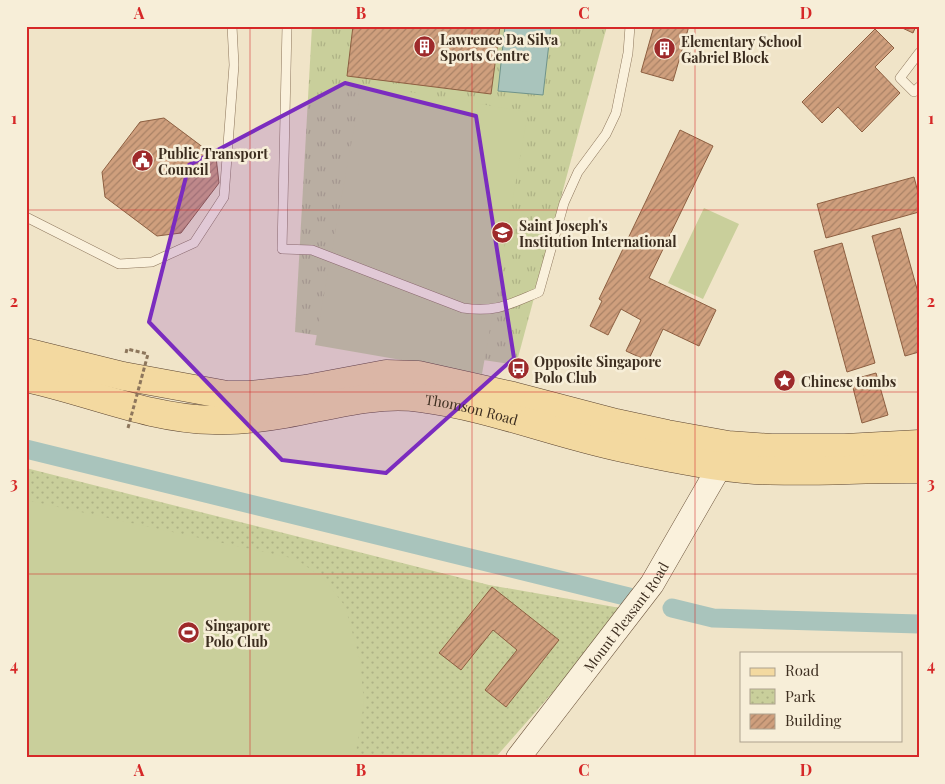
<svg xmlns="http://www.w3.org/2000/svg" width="945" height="784" viewBox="0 0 945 784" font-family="'Playfair Display',serif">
	<defs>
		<pattern id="grass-tufts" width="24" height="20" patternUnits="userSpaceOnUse" patternTransform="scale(1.25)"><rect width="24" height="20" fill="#c9cf9b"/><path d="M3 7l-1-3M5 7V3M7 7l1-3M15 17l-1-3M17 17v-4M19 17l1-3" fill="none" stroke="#aeb285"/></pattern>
		<pattern id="park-dots" width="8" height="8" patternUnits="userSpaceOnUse" patternTransform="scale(1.25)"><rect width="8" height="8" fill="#c9cf9b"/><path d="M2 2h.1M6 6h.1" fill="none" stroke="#aeb285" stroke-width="1.8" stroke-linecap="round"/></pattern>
		<pattern id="building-hatch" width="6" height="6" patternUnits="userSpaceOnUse" patternTransform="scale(1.25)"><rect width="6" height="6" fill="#cf9f7d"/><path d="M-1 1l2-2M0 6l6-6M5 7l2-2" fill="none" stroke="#a98266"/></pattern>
	</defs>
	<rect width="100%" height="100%" fill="#f0e4c8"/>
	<path fill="url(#grass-tufts)" d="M312 26H607L516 365 295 332Z"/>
	<path fill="url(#park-dots)" d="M26 468 489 585 626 609 495 758H26Z"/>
	<path fill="#c9cf9b" d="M362 84 528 112 482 374 315 345Z
		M704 208 739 224 703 299 668 283Z
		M26 500 296 559 324 579 345 606 360 660 364 703 355 758H26Z"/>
	<path fill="#a9c4bc" stroke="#6f938a" d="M505 26H551L543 95 498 91Z"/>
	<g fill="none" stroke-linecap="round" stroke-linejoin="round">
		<path stroke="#a9c4bc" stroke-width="19" d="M26 449 629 597
			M672 608 713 618 919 624"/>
	</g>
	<path fill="url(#building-hatch)" stroke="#8d5f41" d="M353 26H500L491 94 347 76Z
		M654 26H689L673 81 641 72Z
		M898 26H916L913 33Z
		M875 29 894 48 875 67 900 93 862 132 838 107 822 123 802 102Z
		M164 118 216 157 219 183 181 233 157 236 105 197 102 172 140 122Z
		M680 130 713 146 649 278 716 310 699 346 663 329 648 361 626 351 641 320 621 309 608 335 590 326 602 301 599 299Z
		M914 177 919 196V212L826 238 817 204Z
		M900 228 919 296V352L905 356 872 236Z
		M842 243 875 363 847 372 814 251Z
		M876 373 888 415 862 423 851 380Z
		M492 587 559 640 506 707 485 690 517 650 493 630 461 670 439 653Z"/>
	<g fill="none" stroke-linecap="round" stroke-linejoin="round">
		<defs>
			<path id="lane" d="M287 26 282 249 312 250 463 308C496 313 510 304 539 292L564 203 578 172 606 134 616 113 628 53 630 26
				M919 53 900 78 914 92 919 87
				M26 217 119 264 152 262 194 243 224 197 234 65 232 26"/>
			<g id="secondary">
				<path id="s1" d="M518 758 652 584 720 466"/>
			</g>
			<g id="primary">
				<path d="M26 352 123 376 227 395H250L306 389 386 374 418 375 513 396 616 423 667 434 728 445 771 448H845L919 444"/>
				<path id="s2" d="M26 378C88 391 149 419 213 420 237 421 262 418 285 414 330 406 375 392 421 398 493 407 565 438 637 451 676 459 715 467 755 470 809 473 864 468 919 469"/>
			</g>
		</defs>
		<use href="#lane" stroke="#8d765c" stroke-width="10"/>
		<use href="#secondary" stroke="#6f573f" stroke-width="25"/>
		<use href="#primary" stroke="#5b4430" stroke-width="29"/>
		<path stroke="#8d765c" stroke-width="3" stroke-dasharray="4 2.5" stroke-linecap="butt" d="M126 353 127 349 148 354"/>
		<use href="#lane" stroke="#faf1dc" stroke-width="9"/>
		<use href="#secondary" stroke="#faf1dc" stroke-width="24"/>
		<use href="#primary" stroke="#f3d9a0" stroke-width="28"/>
		<path stroke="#8d765c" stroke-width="3" stroke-dasharray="4 2.5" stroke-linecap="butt" d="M128 428 148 354"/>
	</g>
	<path fill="#7b2cbf" fill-opacity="0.2" stroke="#7b2cbf" stroke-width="4" stroke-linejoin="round" d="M345 83 476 116 514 358 386 473 282 460 149 322 189 165Z"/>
	<path fill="none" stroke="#d62828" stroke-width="1" stroke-opacity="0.55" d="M250 26V758M472 26V758M695 26V758M26 210H919M26 392H919M26 574H919"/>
	<defs>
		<symbol id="building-disc" viewBox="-11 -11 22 22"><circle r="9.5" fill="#9e2a2b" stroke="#f7eed8"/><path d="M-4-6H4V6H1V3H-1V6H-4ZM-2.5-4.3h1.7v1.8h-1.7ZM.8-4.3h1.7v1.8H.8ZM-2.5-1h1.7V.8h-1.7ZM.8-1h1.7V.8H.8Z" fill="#fff"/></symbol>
		<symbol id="civic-disc" viewBox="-11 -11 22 22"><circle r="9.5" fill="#9e2a2b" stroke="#f7eed8"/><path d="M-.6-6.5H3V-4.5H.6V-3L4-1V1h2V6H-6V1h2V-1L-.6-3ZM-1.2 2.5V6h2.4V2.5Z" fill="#fff"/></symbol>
		<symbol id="school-disc" viewBox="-11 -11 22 22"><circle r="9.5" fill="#9e2a2b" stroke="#f7eed8"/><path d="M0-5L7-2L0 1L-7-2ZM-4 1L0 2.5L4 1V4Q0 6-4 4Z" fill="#fff"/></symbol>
		<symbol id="bus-disc" viewBox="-11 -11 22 22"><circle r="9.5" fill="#9e2a2b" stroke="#f7eed8"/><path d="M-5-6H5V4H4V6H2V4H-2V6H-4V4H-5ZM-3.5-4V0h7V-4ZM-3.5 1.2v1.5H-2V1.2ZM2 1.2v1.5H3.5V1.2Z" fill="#fff"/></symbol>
		<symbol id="sight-disc" viewBox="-11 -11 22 22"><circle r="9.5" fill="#9e2a2b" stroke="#f7eed8"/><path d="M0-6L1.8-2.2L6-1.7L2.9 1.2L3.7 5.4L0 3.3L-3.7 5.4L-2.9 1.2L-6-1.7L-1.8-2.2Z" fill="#fff"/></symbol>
		<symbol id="stadium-disc" viewBox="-11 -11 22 22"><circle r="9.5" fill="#9e2a2b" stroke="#f7eed8"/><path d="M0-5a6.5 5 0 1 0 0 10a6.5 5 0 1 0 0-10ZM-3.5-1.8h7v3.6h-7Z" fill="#fff"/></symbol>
	</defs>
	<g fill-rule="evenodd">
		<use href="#building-disc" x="412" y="34" width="25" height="25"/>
		<use href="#building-disc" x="652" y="36" width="25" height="25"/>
		<use href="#civic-disc" x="130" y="148" width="25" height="25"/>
		<use href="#school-disc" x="490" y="220" width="25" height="25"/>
		<use href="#bus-disc" x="506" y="356" width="25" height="25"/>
		<use href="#sight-disc" x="772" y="368" width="25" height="25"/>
		<use href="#stadium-disc" x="176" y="620" width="25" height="25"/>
	</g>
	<g text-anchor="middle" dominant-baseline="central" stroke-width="5" stroke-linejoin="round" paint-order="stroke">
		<g font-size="14" font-weight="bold" fill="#3d2e20" stroke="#f7eed8" text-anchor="start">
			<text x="440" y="39">Lawrence Da Silva<tspan x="440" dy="16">Sports Centre</tspan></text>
			<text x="681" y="41">Elementary School<tspan x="681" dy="16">Gabriel Block</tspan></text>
			<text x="158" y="153">Public Transport<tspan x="158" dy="16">Council</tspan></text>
			<text x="519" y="225">Saint Joseph's<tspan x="519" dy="16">Institution International</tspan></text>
			<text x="534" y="361">Opposite Singapore<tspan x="534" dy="16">Polo Club</tspan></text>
			<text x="801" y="381">Chinese tombs</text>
			<text x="205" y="625">Singapore<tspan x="205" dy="16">Polo Club</tspan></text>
		</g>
		<g font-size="14" fill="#3d2e20" stroke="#f7eed8">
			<text stroke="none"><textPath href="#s2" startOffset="454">Thomson Road</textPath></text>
			<text stroke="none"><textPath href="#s1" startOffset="178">Mount Pleasant Road</textPath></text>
		</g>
	</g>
	<rect width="945" height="784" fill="none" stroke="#f7eed8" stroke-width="55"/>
	<rect x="740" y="652" width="162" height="90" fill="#f7eed8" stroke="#ada18e"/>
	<rect x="750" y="668" width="25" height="8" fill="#f3d9a0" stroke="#ada18e"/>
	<text x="785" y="676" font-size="15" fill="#3d2e20">Road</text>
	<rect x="750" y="689" width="25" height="15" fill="url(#park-dots)" stroke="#ada18e"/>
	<text x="785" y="702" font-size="15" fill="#3d2e20">Park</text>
	<rect x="750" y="714" width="25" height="15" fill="url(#building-hatch)" stroke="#ada18e"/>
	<text x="785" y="726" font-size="15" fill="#3d2e20">Building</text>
	<rect x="28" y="28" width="890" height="728" fill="none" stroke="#d62828" stroke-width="2"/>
	<g font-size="16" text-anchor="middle" font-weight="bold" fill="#d62828">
		<text x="139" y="19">A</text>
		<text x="361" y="19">B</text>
		<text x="584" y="19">C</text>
		<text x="806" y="19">D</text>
		<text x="14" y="124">1</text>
		<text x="931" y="124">1</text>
		<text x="14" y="307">2</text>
		<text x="931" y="307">2</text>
		<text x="14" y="489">3</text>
		<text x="931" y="489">3</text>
		<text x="14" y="671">4</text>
		<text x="931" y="671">4</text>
		<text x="139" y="776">A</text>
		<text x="361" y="776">B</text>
		<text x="584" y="776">C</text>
		<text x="806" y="776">D</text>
	</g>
</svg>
